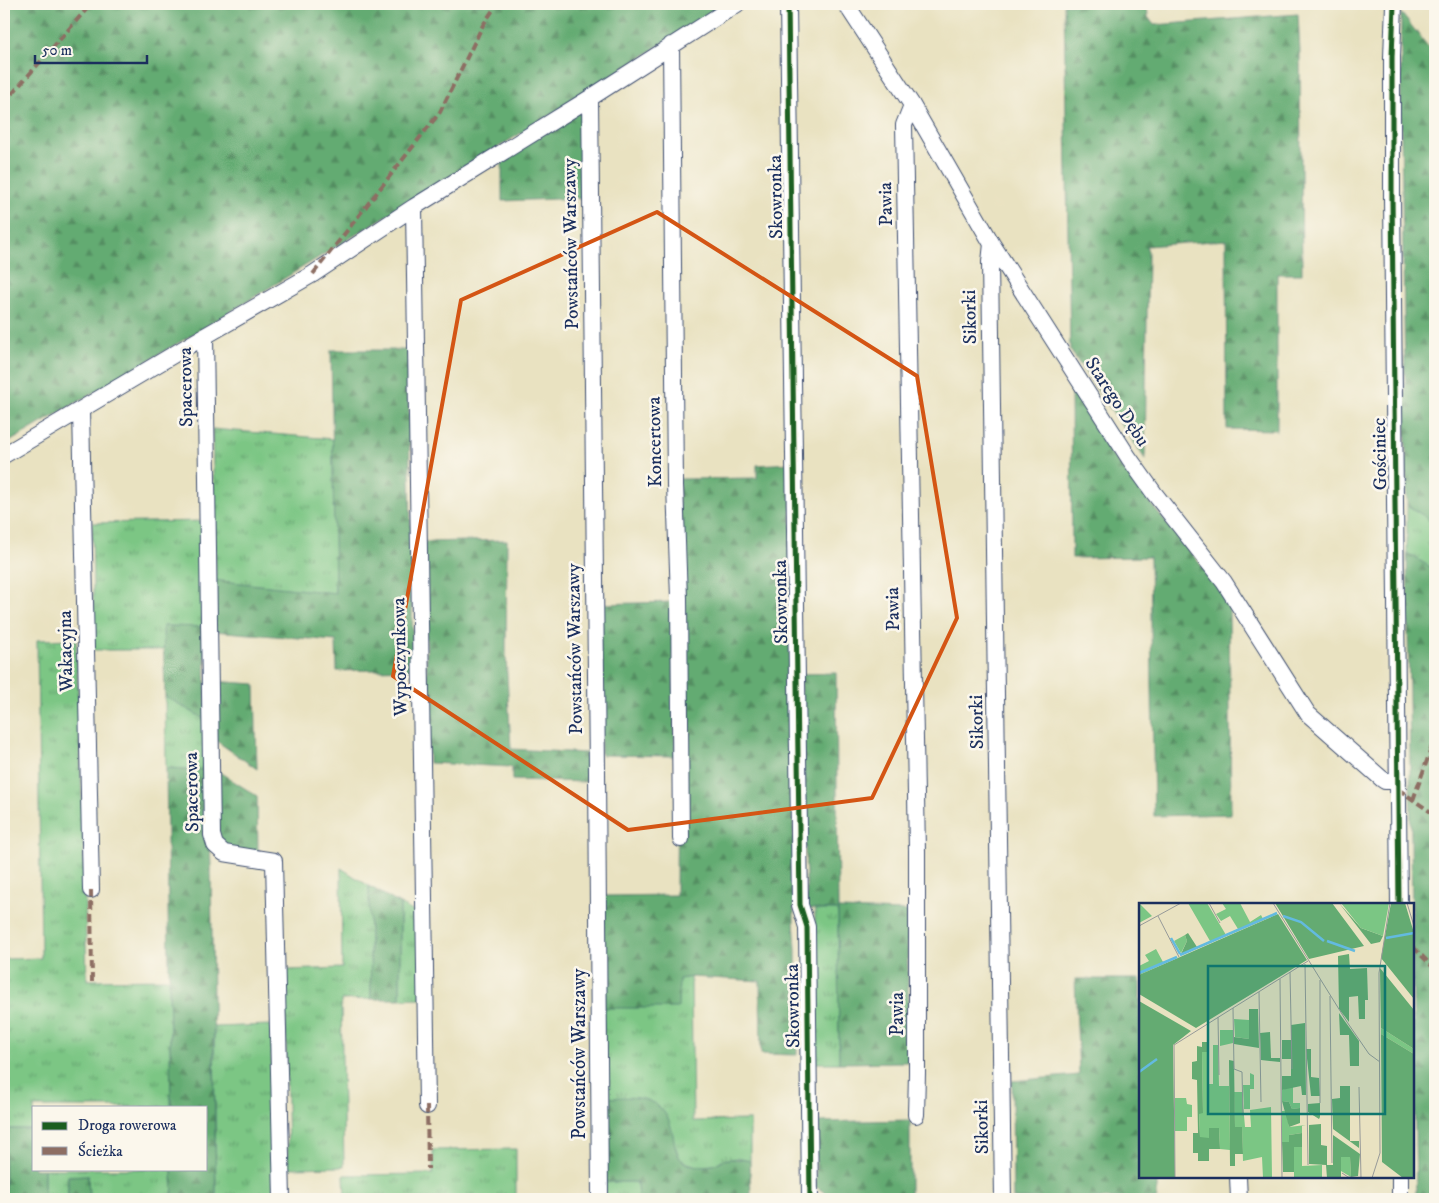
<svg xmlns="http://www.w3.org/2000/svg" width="1439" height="1203" viewBox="0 0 1439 1203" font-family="'IM FELL DW Pica',serif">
	<defs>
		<pattern id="grass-tufts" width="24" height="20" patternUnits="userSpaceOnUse" patternTransform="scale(1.25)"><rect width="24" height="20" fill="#7bc684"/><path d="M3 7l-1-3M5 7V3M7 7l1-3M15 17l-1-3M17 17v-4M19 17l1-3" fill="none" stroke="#64a16f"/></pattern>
		<pattern id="forest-firs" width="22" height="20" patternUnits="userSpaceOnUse" patternTransform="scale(1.25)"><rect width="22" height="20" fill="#64ab72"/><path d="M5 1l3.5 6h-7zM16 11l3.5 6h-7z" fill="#528c61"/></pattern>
	</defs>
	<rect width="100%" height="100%" fill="#fbf7ec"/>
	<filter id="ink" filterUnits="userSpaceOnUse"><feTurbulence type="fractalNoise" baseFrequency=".02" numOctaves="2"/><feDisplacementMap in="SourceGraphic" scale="10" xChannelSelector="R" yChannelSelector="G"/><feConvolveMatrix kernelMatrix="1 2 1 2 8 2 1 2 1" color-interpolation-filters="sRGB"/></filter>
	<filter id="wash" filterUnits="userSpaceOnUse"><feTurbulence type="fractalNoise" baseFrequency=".0096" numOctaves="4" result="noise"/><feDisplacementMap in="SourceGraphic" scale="20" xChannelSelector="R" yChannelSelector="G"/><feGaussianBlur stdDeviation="1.12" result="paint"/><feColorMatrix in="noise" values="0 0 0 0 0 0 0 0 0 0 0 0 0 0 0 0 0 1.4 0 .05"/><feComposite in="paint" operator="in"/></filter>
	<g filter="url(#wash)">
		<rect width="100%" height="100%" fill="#e9e2c1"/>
		<path fill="url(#grass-tufts)" stroke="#4b7a71" d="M212 429 333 439 335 593 216 581Z
			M1407 505 1435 523V570L1407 553Z
			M203 521 205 627 163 626 164 650H94L92 523Z
			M76 639 83 829 87 980 169 979 171 1107H34V1129H4L5 1199H4V959L41 958 37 640Z
			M165 696 206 720 207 770 166 768Z
			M341 868 369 886 371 999 341 1000 344 1167 288 1168 285 970 342 968Z
			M400 904 420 915 421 998 400 999Z
			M815 910H838L839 1063H815Z
			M691 977 693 1121 750 1120V1161L737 1158 722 1160 714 1165 698 1166 687 1163 680 1159 675 1146 648 1100 636 1098H603V1008L679 979Z
			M271 1025 274 1199H216L214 1027Z
			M516 1149V1199H345L344 1175 433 1174V1150Z
			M44 1169H172L173 1199H89L88 1175 68 1176V1199H44Z
			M605 1182H637L638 1199H605Z"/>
		<path fill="url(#forest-firs)" stroke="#406d68" d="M4 4H723L580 97 202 329 4 445Z
			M1064 4H1147L1148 17 1154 25 1298 14 1300 53 1302 274H1277V430L1227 429 1226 240 1146 246 1148 251 1145 459 1070 350Z
			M1401 13 1435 55V523L1407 505 1401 128Z
			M586 105 585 198 502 201V156Z
			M331 350H408L413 669 337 671 336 641 213 631 212 580 335 593Z
			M1071 384 1107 448 1149 502 1220 588 1229 607 1231 814 1154 816 1150 557 1072 558Z
			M791 463 794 921 796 948 797 1055 761 1054 760 981 692 977 679 979 678 1008H603V896L676 895 679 479 757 478V465Z
			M507 540 506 656 511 749 587 753V782L512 780V767L429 763 424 542Z
			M1407 553 1435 570V1199H1416Z
			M673 602 675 756 601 755 598 604Z
			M163 626 205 627 206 720 165 696Z
			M836 673 838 909 907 911 909 1062 839 1063 838 910 807 909 800 674Z
			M214 681 255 684 257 769 215 740Z
			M166 768 207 770 211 867 216 1199H173L172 1169H206V1107H171Z
			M216 770 257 796 258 852 227 850 217 838Z
			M369 886 400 904V999H371Z
			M1075 979H1140V1177H1157V1199H1013L1012 1081 1079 1075Z
			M603 1098C618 1098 635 1095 649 1101 682 1114 667 1155 686 1163 694 1166 705 1167 713 1165 717 1164 720 1161 723 1160 732 1158 741 1159 750 1161L751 1199H638L637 1182H605Z
			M910 1120V1199H836L816 1187V1122Z
			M4 1129H34V1169H44V1199H5Z
			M88 1175 89 1199H68V1176Z"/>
	</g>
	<g filter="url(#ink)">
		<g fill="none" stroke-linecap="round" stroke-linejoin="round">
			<defs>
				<path id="street" d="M788 4 800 905 807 927 810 1199
					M846 4 912 105 992 244 1129 458 1154 493 1224 582 1308 714 1382 779 1385 781H1398
					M1394 4 1392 57V197L1399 904
					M671 45 675 485 679 598 681 839
					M590 98 597 772 600 1199
					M912 105 904 125 917 851V1073L916 1115
					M414 207 427 1106
					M992 244 990 262 1003 1199
					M205 336 212 835 215 845 224 853 274 861 282 1199
					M81 410 91 890
					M4 455 205 336 313 274 414 207 590 98 737 4
					M1238 1177 1239 1199
					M1400 1177V1199"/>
			</defs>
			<use href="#street" stroke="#3a4a6d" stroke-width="18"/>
			<use href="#street" stroke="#fff" stroke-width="16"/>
			<path stroke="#8d6e63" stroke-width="4" stroke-dasharray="8 4" stroke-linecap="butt" d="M4 103 91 4
				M313 274 440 112 483 25 497 4
				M1398 789 1435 815
				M1413 800 1435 738
				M91 890 92 982
				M1413 947 1435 969
				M427 1106 428 1169"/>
			<defs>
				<path id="cycleway" d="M788 4 800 905 807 927 810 1199
					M1394 4 1392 57V197L1399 904"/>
			</defs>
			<use href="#cycleway" stroke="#fbf7ec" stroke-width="8"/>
			<use href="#cycleway" stroke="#1b5e20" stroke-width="5"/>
		</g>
	</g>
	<path fill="none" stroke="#d45514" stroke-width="4" stroke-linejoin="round" d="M657 212 917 376 957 618 872 798 628 830 393 676 461 300Z"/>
	<g text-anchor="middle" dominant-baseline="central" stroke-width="5" stroke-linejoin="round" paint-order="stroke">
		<g font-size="19" fill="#1b2f5e" stroke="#fbf7ec">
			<text transform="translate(776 197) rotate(-91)">Skowronka</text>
			<text transform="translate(886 204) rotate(-91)">Pawia</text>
			<text transform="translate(571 244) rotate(-91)">Powstańców Warszawy</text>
			<text transform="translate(970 317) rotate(-91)">Sikorki</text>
			<text transform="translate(186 387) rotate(-91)">Spacerowa</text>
			<text transform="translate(1117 402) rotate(57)">Starego Dębu</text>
			<text transform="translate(655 442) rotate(-91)">Koncertowa</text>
			<text transform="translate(1380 454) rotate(-91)">Gościniec</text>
			<text transform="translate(781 602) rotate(-91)">Skowronka</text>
			<text transform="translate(893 609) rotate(-91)">Pawia</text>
			<text transform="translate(575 649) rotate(-91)">Powstańców Warszawy</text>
			<text transform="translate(66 651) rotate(-91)">Wakacyjna</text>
			<text transform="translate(400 657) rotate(-91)">Wypoczynkowa</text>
			<text transform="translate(977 722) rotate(-91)">Sikorki</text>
			<text transform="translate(192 792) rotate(-91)">Spacerowa</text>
			<text transform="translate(793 1006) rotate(-91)">Skowronka</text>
			<text transform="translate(897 1014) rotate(-90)">Pawia</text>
			<text transform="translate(579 1054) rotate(-90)">Powstańców Warszawy</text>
			<text transform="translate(982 1127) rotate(-91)">Sikorki</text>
		</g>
	</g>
	<g transform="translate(1139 903)">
		<rect width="275" height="275" fill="#e9e2c1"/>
		<path d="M0 0 13 13 0 20ZM49 0H68L87 32 99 26 91 13 82 18 77 11 87 6 83 0H101L111 19 122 12 124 16 139 11 43 52 71 38ZM46 32 48 38 42 50 35 38ZM17 46 24 59 40 54 0 72V63L10 58 6 52ZM95 116 110 117V136L96 134ZM242 125 275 146V151L242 131ZM81 127H94V140L81 143ZM74 142H79L80 183H90L91 247 81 246 80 225 70 235H61L60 210H64L63 149H68L69 181H74ZM111 170 115 172V186H111V206H105L104 182H111ZM154 183V200H161V205L153 206 150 199 143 198V187ZM95 189H103L106 224H112L111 207 132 204 133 275H124L123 254 104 258 103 224H96ZM36 195H47L48 201 53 202V214H48V228H36ZM143 208H147L150 224 167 222H163V230L150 232V239H143ZM155 244H163V263L183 262V275H155ZM202 253 211 254 212 274 202 268Z" fill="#7bc684"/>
		<path d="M136 0H193L225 43 170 56ZM200 0 222 25 244 33 241 39 232 41ZM252 0H266L275 30V96L242 55ZM139 11 168 57 57 125 0 91V72ZM49 30 58 44 42 51 48 38 46 32ZM210 51 211 66 228 65 229 97H226V116H220L219 93 210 94V119L200 106 199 53ZM241 65 275 107V146L242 125ZM0 98 52 128 34 142 36 275H0ZM110 106H119L120 145 95 141V134L110 136ZM200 110 220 138V163H211L210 132H201ZM166 120 167 192H163L162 183 143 187V173H152V122ZM131 129 132 155H141V159L122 157 121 130ZM242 131 275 151V275H264L243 259ZM143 137H152V156H143ZM63 139H68V149H63L64 210 60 211 61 234 70 235V225H80L81 246H70V258H59V250H54V230H59L58 177 53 176V159L58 158V143L63 144ZM167 146H172V174L180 175 181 193H172ZM90 157 95 158 96 224H103L104 251H96V263H91ZM201 183H211V238H220V245L194 226 193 196 201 195ZM143 198 150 199 153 206 161 205V220L150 224ZM181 200V214L180 216 169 209V201ZM182 221V242L188 243V262H194V232L221 251 219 273 212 274 211 254H202V275H188L187 262 170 261V222ZM163 230V244H155V269H144L143 239H150V232Z" fill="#64ab72"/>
		<path d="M202 0H250L244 33 222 25Z" fill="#7bc684"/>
		<path fill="none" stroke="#63bae0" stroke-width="2.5" d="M144 13 162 19 185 38M32 35 41 51M247 35 275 30M188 38 216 48M41 52 138 10M0 70 38 54M0 169 18 156"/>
		<path fill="none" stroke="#979a99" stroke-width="1" d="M70 0 81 20M134 0 208 119 230 151 241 159M268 0 275 23M19 13 40 54M0 23 42 0M166 61 169 262M151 69 153 166M141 76 143 275M181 77V200M120 89 122 199M191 93 193 260M94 105 95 166 103 169 104 213M79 114 80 172M220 184 222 275M203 270 209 274 225 275M36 275 35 142 169 58M233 275 241 250 240 70 251 0"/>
		<path fill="#0f766e" fill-opacity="0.15" stroke="#0f766e" stroke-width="2.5" d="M69 63H246V211H69Z"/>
		<rect width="275" height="275" fill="none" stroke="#1b2f5e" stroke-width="2.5"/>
	</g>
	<rect width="1439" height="1203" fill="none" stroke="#fbf7ec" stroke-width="20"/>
	<rect x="32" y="1106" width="175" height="65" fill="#fbf7ec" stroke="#a1a7b3"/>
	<rect x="42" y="1122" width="25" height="8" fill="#1b5e20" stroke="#a1a7b3"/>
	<text x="78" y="1130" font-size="15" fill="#1b2f5e">Droga rowerowa</text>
	<rect x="42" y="1147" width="25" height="8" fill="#8d6e63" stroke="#a1a7b3"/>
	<text x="78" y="1156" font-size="15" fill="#1b2f5e">Ścieżka</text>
	<path d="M35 55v8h112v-8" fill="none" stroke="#1b2f5e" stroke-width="2.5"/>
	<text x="42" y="55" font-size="15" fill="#1b2f5e" stroke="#fbf7ec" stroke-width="4" paint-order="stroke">50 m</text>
</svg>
